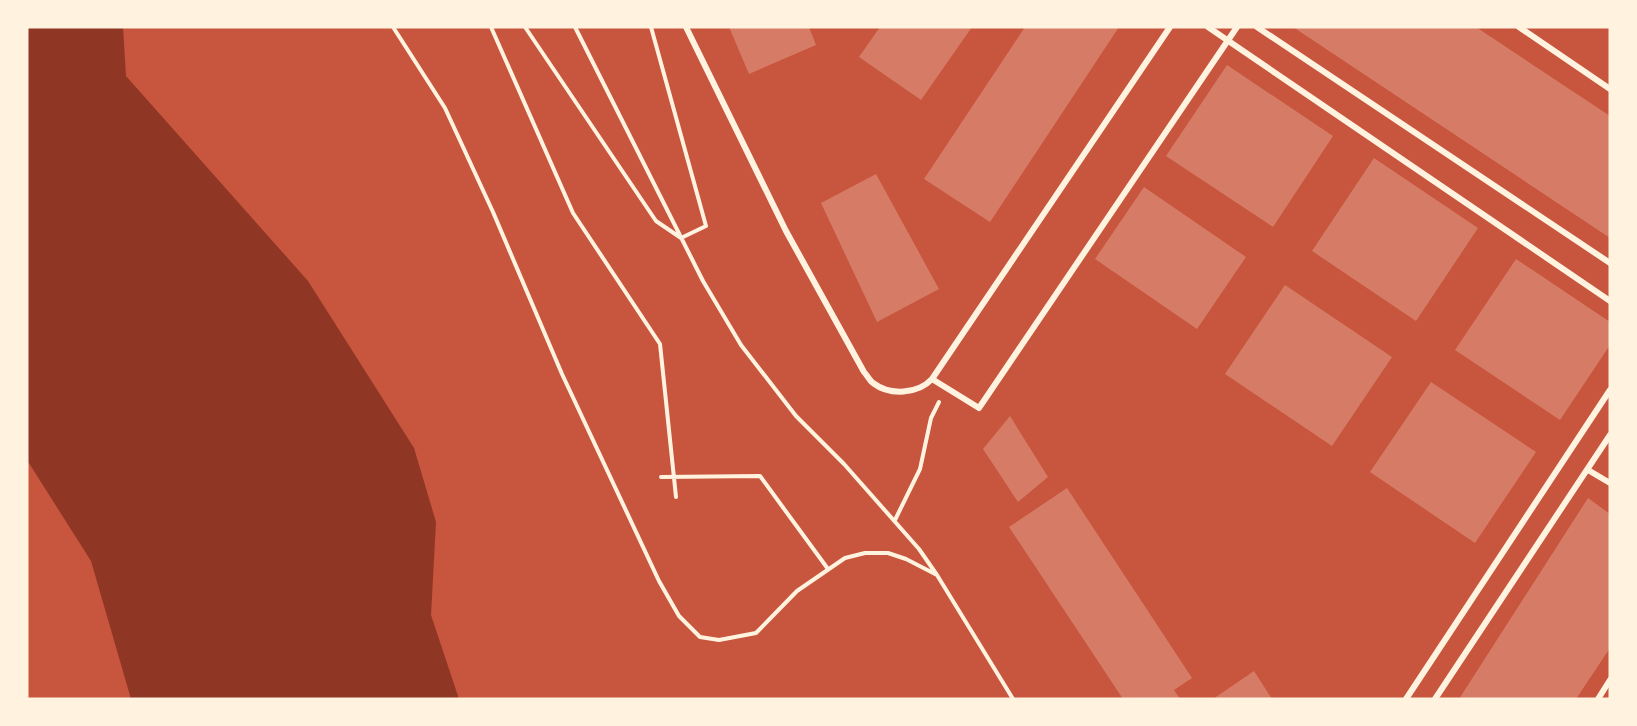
<svg xmlns="http://www.w3.org/2000/svg" width="1637" height="726" viewBox="0 0 1637 726" font-family="'IBM Plex Sans',sans-serif">
	<rect width="100%" height="100%" fill="#c8553d"/>
	<path fill="#8f3625" d="M27 27H123L126 76 308 281 414 448 436 522 431 615 459 699H131L91 561 27 460Z"/>
	<path fill="#d67c66" d="M729 27H809L816 45 749 74Z
		M880 27H972L921 100 859 57Z
		M1025 27H1119L990 222 924 179Z
		M1293 27H1476L1610 116V238Z
		M1227 65 1333 136 1273 227 1166 156Z
		M1374 158 1478 228 1416 321 1312 251Z
		M876 174 939 289 877 322 821 203Z
		M1144 187 1246 257 1197 329 1095 259Z
		M1516 259 1610 322V345L1560 420 1455 350Z
		M1285 285 1392 357 1332 446 1225 374Z
		M1431 382 1536 452 1475 543 1370 472Z
		M1010 416 1048 477 1018 502 983 449Z
		M1067 488 1192 678 1174 690 1180 699H1123L1009 527Z
		M1588 498 1610 514V648L1576 699H1459Z
		M1254 671 1272 699H1213Z"/>
	<g fill="none" stroke-linecap="round" stroke-linejoin="round">
		<path stroke="#fff3e0" stroke-width="4" d="M393 27 445 108 493 212 562 374 659 581 679 616 700 637 719 640 756 633 797 591 845 558 865 553H888L906 559 937 575
			M491 27 573 213 660 344 676 497
			M525 27 656 221 681 238 706 226 651 27
			M575 27 703 281 741 345 796 416 844 464 919 549 937 575 1013 699
			M661 477 760 476 828 569
			M895 520 920 469 931 418 939 402"/>
		<path stroke="#fff3e0" stroke-width="6" d="M686 27 786 231 864 372C867 375 870 381 873 383 890 396 918 394 932 379
			M1170 27 932 379 979 408 1237 27
			M1208 27 1610 301
			M1257 27 1610 263
			M1519 27 1610 89
			M1588 470 1610 483
			M1406 699 1610 390
			M1435 699 1610 435
			M1598 699 1610 680"/>
	</g>
	<rect width="1637" height="726" fill="none" stroke="#fff3e0" stroke-width="57"/>
</svg>
